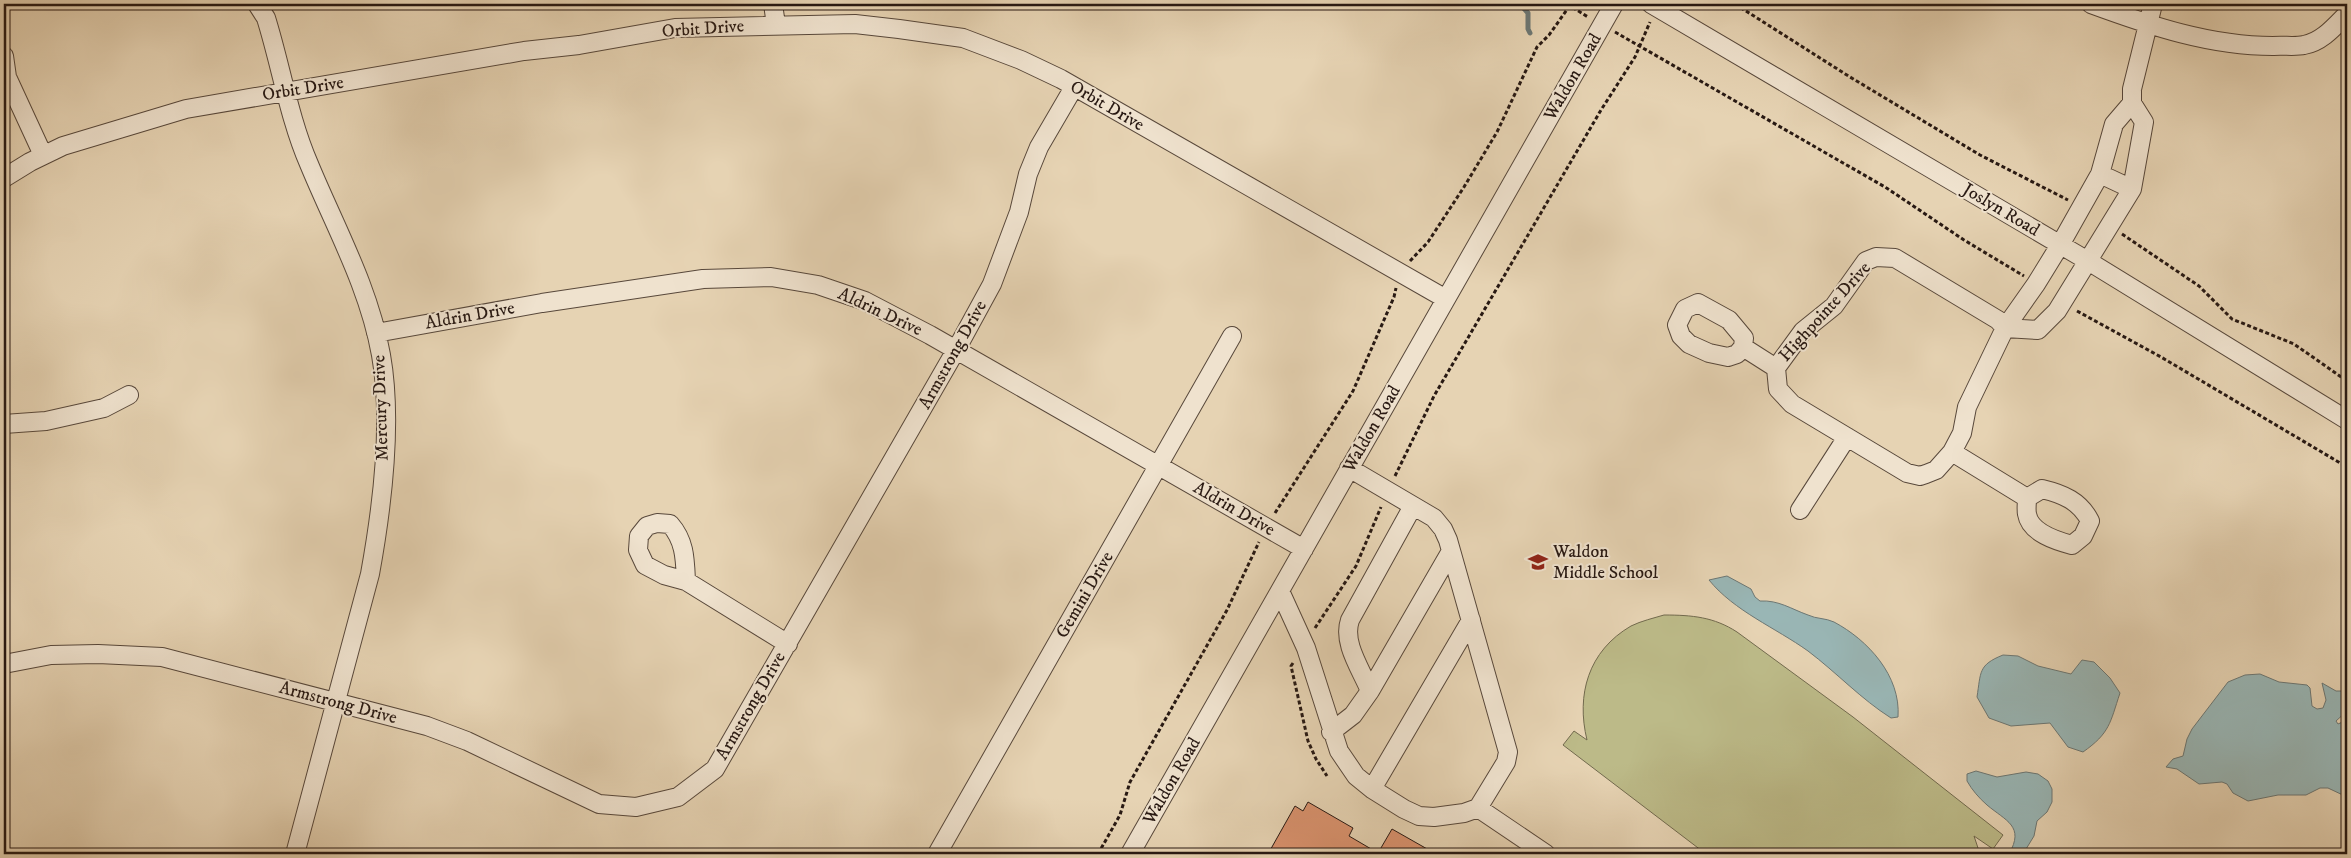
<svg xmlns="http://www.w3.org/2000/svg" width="2351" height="858" viewBox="0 0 2351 858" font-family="'IM FELL DW Pica',serif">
	<rect width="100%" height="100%" fill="#e6d3b3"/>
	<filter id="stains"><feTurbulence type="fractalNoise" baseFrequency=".004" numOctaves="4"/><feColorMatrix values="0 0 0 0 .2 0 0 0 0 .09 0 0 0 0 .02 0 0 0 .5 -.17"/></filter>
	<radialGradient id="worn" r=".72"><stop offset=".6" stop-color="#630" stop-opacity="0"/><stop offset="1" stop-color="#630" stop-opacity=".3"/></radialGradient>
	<path fill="#bcba88" stroke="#726a4e" d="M1664 615C1692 615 1714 617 1737 632L1853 717 2003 835 1993 849 1974 836 1980 854H1706L1563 745 1574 731 1587 740C1576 695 1588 651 1631 626 1641 621 1654 618 1664 615Z"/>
	<path fill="#99b6b5" stroke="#6c7774" d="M1727 576 1751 589 1755 597 1760 601C1779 600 1791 609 1808 615 1816 619 1826 618 1834 622 1868 640 1901 676 1898 717L1891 718C1861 699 1837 673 1808 651 1776 628 1734 611 1709 580Z
		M2003 655 2018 656 2038 666 2071 674 2082 660 2094 662 2110 678 2120 693C2110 723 2110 733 2083 752L2068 747 2050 723 2011 726 1989 718 1977 697C1981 672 1978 665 2003 655Z
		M2260 674 2279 682 2307 685 2310 688 2312 706 2317 709 2323 708 2326 700 2322 683 2336 691H2347V711L2336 721 2338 724 2347 720V797L2328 788H2320L2306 795H2278L2248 801 2233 793 2227 784 2222 782 2199 784 2177 769 2166 767 2173 759 2183 756 2187 739 2192 729 2228 682 2245 675Z
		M1976 771 1997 777 2026 772 2038 774 2048 781 2052 789V802L2047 812 2037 821 2034 836 2023 854H2009C2025 826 2006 821 1987 805 1979 798 1972 790 1967 781V774Z"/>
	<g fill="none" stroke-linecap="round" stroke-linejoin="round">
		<path stroke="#6c7774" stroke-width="5" d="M1520 4 1528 13V29L1530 33"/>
	</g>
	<path fill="#d9926e" stroke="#281913" d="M1308 802 1353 828 1349 836 1378 853 1392 829 1436 854H1268L1295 806 1303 811Z"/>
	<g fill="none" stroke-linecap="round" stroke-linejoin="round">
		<defs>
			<path id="minor" d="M257 4 266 18C281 66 289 118 309 164 335 227 369 287 381 355 393 422 382 508 370 574L295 854
				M773 4 776 25
				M1651 4 2088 261 2347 420
				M2091 4C2151 26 2210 46 2273 46 2283 45 2295 47 2304 45 2322 42 2335 26 2347 14
				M4 56 7 77 43 155
				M2100 174 2132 189
				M4 178 30 162 63 146 186 109 524 51 579 45 675 28 855 24 899 29 963 38 1021 60 1061 79 1446 299
				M2005 328 2038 330 2057 311 2132 189 2144 122 2132 103V89L2153 4
				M376 333 542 303 703 279 771 277 818 285 865 301 930 335 1304 549
				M1743 347 1737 354 1728 357 1709 353 1689 344 1681 336 1677 325 1685 309 1698 303 1729 320 1744 338 1743 347 1776 368 1778 389 1792 404 1907 473 1920 476 1926 474 1936 470 1952 452 1962 433 1967 407 2005 328 2036 284 2060 245 2100 174 2114 124 2132 103
				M1776 368 1803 331 1834 306 1866 261 1876 257 1895 258 1998 320 2005 328
				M4 424 46 421 104 408 129 395
				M1952 452 2027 498C2027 503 2026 509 2027 514 2030 533 2057 541 2072 545L2083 536 2090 521C2080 501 2063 494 2042 489L2027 498
				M1800 510 1847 437
				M686 581C685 559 685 541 670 524L657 523 647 526 639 536 638 550 645 565 664 575 686 581 788 644
				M1280 591 1306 648 1339 751 1356 776 1372 789 1404 809 1419 816 1434 817 1464 813 1478 808 1506 762 1508 752 1448 540 1443 529 1434 518 1349 468
				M4 664 51 655 98 654 162 657 427 726 467 741 599 804 636 807 678 797 715 769 956 350 992 284 1019 212 1028 174 1039 147 1074 87
				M1370 691 1451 551
				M1331 732 1353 715 1370 691C1361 669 1342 643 1350 620L1413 506
				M1372 789 1471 620
				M1478 808 1546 854
				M937 854 1232 336
				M1130 854 1614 4"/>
		</defs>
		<use href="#minor" stroke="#58483b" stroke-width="20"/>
		<path stroke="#281913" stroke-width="3" stroke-dasharray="4 2.5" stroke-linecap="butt" d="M1567 4 1588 17
			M1735 4 1850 77 1980 155 2068 200
			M1615 32 1885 187 1964 240 2024 276
			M2122 234 2199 286 2232 319 2294 344 2347 381
			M1410 261 1428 242 1464 187 1497 132 1537 47 1549 35 1571 4
			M2077 311 2161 357 2347 467
			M1395 476 1434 396 1601 110 1635 57 1650 22
			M1275 513 1353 391 1394 297 1396 288
			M1315 628 1356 566 1381 507
			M1293 663 1291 666 1308 741 1316 759 1327 776
			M1098 854 1120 815 1130 782 1227 610 1259 542"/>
		<use href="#minor" stroke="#efe2ce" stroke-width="18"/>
	</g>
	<defs>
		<symbol id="school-bare" viewBox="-9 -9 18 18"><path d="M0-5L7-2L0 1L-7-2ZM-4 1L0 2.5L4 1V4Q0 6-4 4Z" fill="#8f2418" stroke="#efe2ce" stroke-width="2.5" paint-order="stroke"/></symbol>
	</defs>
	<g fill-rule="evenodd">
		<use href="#school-bare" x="1524" y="548" width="28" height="28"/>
	</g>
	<g text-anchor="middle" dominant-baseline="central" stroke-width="4" stroke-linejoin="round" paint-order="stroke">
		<g font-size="18" fill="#281913" stroke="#efe2ce">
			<text transform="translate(703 29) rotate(-4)">Orbit Drive</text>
			<text transform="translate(1573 77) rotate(-60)">Waldon Road</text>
			<text transform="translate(303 89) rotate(-9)">Orbit Drive</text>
			<text transform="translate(1107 106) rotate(30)">Orbit Drive</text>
			<text transform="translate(2001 210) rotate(31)">Joslyn Road</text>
			<text transform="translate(880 312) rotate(25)">Aldrin Drive</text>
			<text transform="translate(1825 312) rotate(-48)">Highpointe Drive</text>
			<text transform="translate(470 316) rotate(-10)">Aldrin Drive</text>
			<text transform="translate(953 355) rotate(-61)">Armstrong Drive</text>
			<text transform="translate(381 408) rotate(-92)">Mercury Drive</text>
			<text transform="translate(1372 429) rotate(-60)">Waldon Road</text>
			<text transform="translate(1234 509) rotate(30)">Aldrin Drive</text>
			<text transform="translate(1085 595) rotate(-60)">Gemini Drive</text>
			<text transform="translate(338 703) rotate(15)">Armstrong Drive</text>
			<text transform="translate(751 706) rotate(-60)">Armstrong Drive</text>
			<text transform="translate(1172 781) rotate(-60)">Waldon Road</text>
		</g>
		<g font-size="18" fill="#281913" stroke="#efe2ce" text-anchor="start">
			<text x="1553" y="552">Waldon<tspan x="1553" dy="21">Middle School</tspan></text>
		</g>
	</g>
	<rect width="2351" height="858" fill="none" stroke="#e6d3b3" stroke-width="20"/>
	<rect x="5" y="5" width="2341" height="848" fill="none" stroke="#281913" stroke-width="2.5"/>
	<rect x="10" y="10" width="2331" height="838" fill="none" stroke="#281913"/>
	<rect width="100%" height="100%" filter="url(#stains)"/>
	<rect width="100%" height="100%" fill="url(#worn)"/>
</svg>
